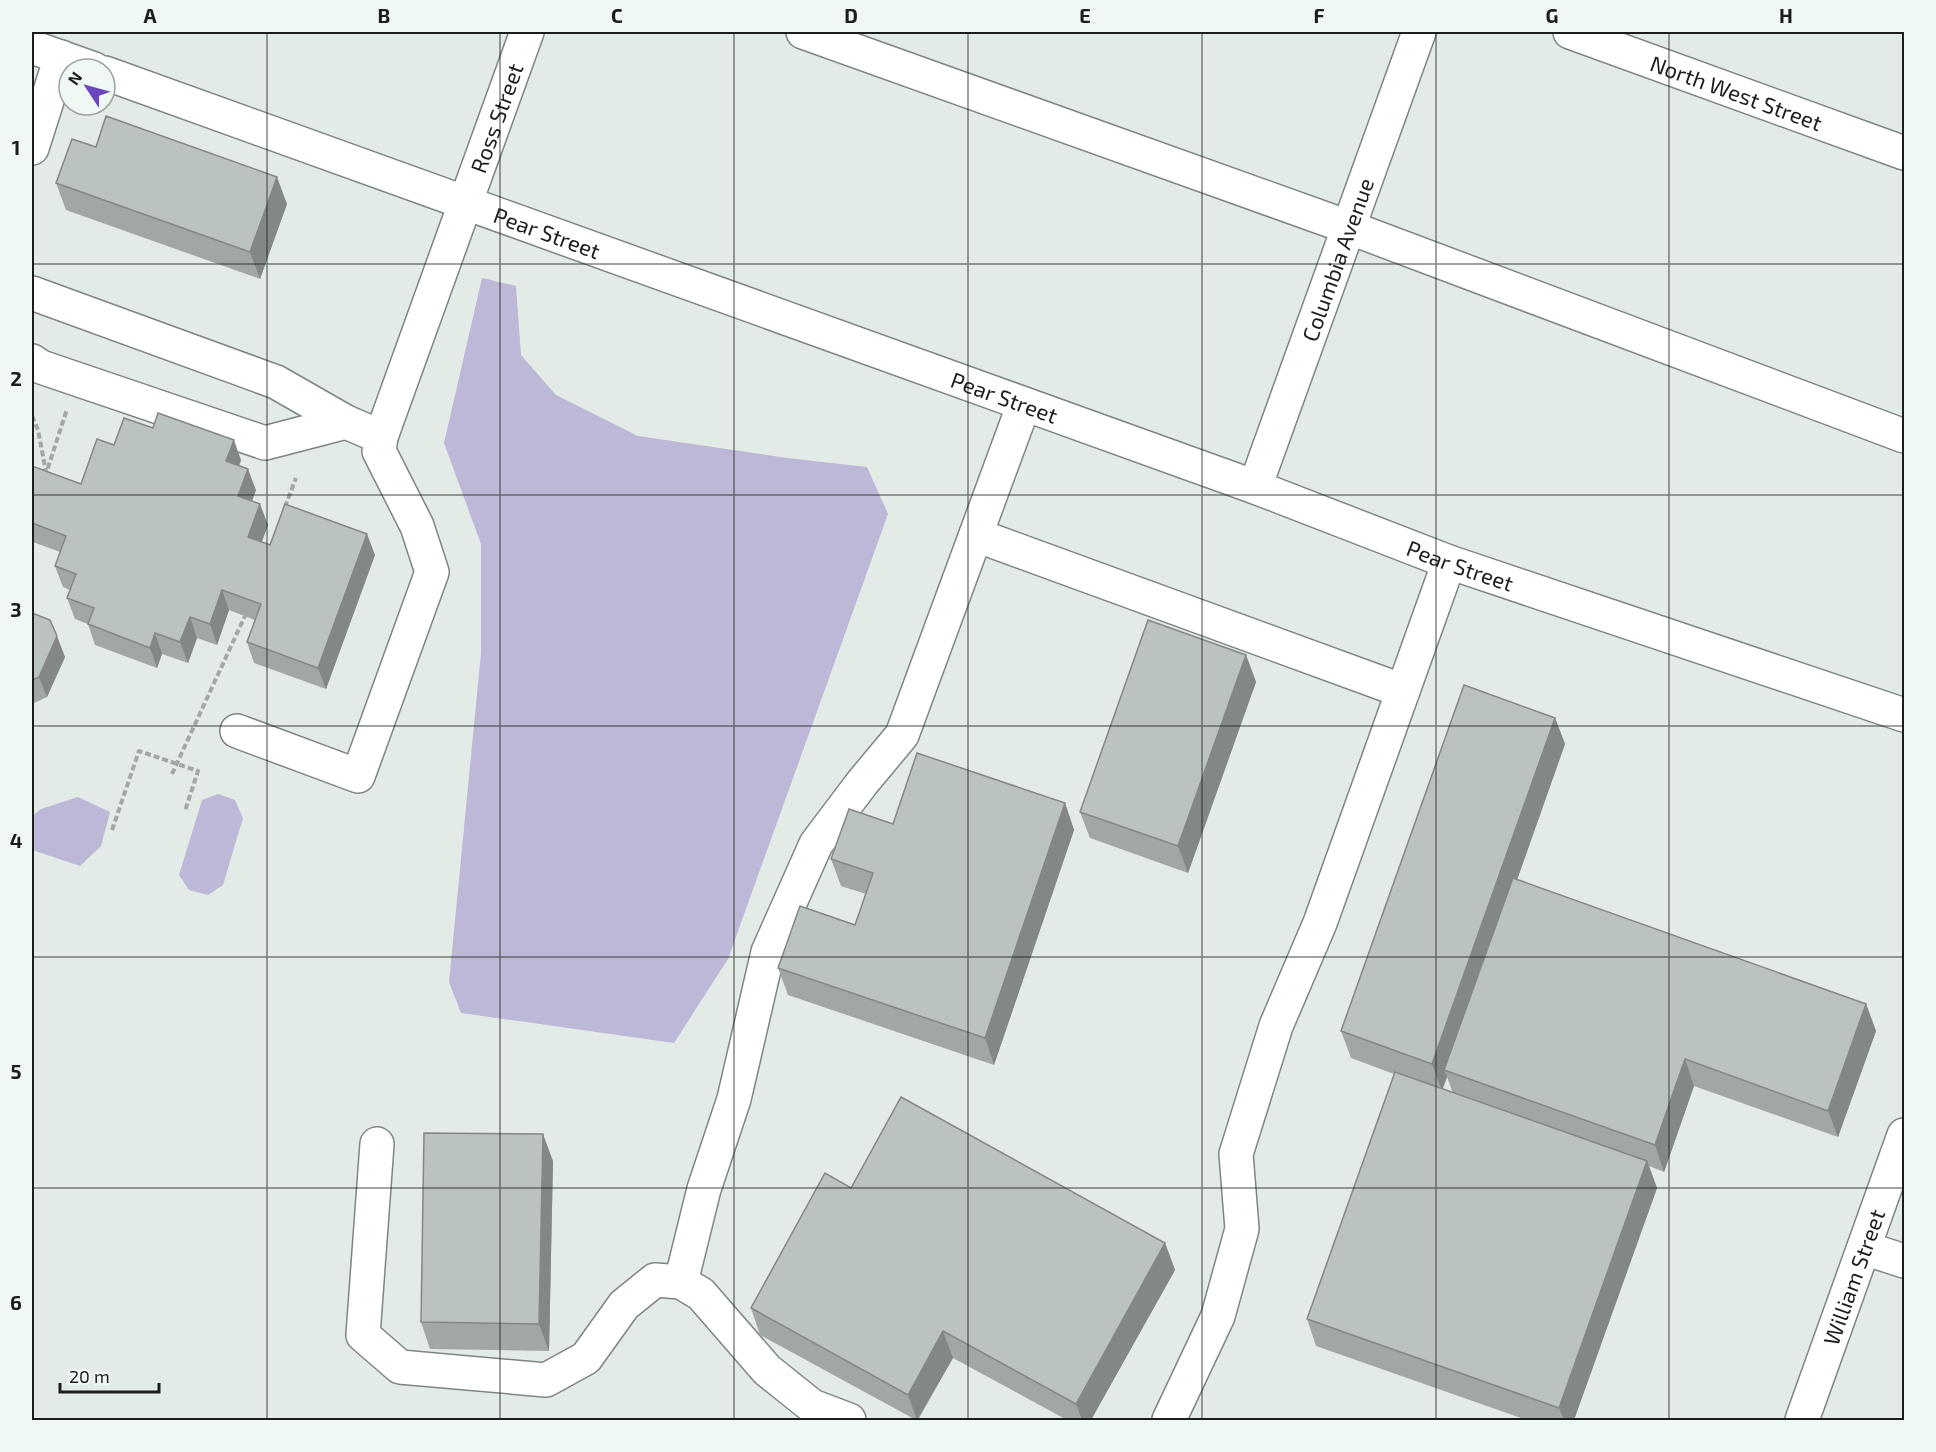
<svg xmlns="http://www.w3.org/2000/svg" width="1936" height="1452" viewBox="0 0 1936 1452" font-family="'Exo 2',sans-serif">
	<rect width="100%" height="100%" fill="#e3ebe6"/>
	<path fill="#bdb8d7" d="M482 278 516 286 521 355 556 395 638 436 787 458 867 467 888 514 728 959 674 1043 461 1013 449 982 481 653V544L444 443Z
		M218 794 235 800 243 818 223 885 208 895 189 890 179 875 202 800Z
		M78 797 110 812 101 846 80 866 32 850V816L41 809Z"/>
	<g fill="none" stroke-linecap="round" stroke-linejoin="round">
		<defs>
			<g id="minor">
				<path d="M803 32 1348 227 1904 436"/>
				<path id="s1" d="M1570 32 1904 153"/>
				<path d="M32 47 94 69"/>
				<path id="s2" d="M105 73 1255 487 1449 562 1904 715"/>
				<path d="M32 148 61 57"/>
				<path d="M32 293 276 382 346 422 381 437"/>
				<path d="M32 361 41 367 265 443 346 422"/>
				<path id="s3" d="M1255 487 1419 32"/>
				<path d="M976 535 1403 691"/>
				<path id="s4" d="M237 731 358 776 432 572 417 526 379 451 381 437 527 32"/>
				<path d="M377 1144 363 1335 400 1367 546 1380 586 1358 624 1305 655 1280 681 1282 701 1294 767 1370 812 1406 849 1420"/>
				<path d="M1864 1248 1904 1261"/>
				<path d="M681 1282 704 1189 734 1099 768 952 816 844 862 783 902 735 1024 404"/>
				<path d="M1169 1420 1218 1316 1242 1229 1236 1154 1276 1026 1320 923 1449 562"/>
				<path id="s5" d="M1802 1420 1904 1135"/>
			</g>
		</defs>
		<use href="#minor" stroke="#7e8681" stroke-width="36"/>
		<path stroke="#a2a8a4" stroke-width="4" stroke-dasharray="6 3" stroke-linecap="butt" d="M32 416 38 430 46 472
			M45 477 67 409
			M285 507 296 478
			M172 774 245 616
			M112 830 139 751 198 771 185 811"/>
		<use href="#minor" stroke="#fff" stroke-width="33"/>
	</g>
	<path fill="#a1a8a3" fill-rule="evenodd" d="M96 147 287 204 260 279 66 210 56 183Z
		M114 445 241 460 239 466 256 490 252 501 268 525 261 542 270 545 375 555 326 689 254 663 247 642 255 620 229 610 217 645 197 638 188 663 162 654 157 668 95 645 88 624 75 619 67 598 70 590 63 587 55 566 60 552 33 542 32 546V466L81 484Z
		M32 613 65 657 47 697 32 704Z
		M1246 655 1256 682 1188 873 1090 838 1080 812Z
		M1555 718 1565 744 1517 880 1866 1004 1876 1031 1838 1137 1694 1086 1664 1172 1649 1166 1657 1188 1574 1420H1527L1316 1346 1307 1319 1394 1074 1351 1058 1341 1031ZM1447 1077 1453 1093 1442 1089Z
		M1065 803 1074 830 994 1065 788 995 778 968 855 925 866 894 841 886 831 859 893 824Z
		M553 1161 549 1351 430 1349 421 1322Z
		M851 1188 1165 1243 1175 1270 1091 1420H1067L953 1358 918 1420H916L760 1335 751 1308Z"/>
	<path fill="#838885" d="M277 177 287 204 260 279 250 252Z
		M234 440 241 460 233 482 226 461Z
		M248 469 256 490 246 517 238 496Z
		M260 504 268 525 256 558 248 537Z
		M367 534 375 555 326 689 318 668Z
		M222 590 229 610 217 645 210 624Z
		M190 617 197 638 188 663 180 642Z
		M155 633 162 654 157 668 150 648Z
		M57 636 65 657 47 697 39 677Z
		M1246 655 1256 682 1188 873 1178 846Z
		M1555 718 1565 744 1449 1072 1444 1070 1447 1077 1442 1091 1432 1064Z
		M1065 803 1074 830 994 1065 985 1038Z
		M1866 1004 1876 1031 1838 1137 1828 1111Z
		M1685 1059 1694 1086 1664 1172 1655 1145Z
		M543 1134 553 1161 549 1351 539 1324Z
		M1647 1161 1657 1188 1574 1420H1564L1559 1408Z
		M1165 1243 1175 1270 1091 1420H1082L1076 1404Z
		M943 1331 953 1358 917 1420 908 1395Z"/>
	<path fill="#bbc3be" stroke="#838885" stroke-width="1.5" d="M106 116 277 177 250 252 56 183 72 139 96 147Z
		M158 413 234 440 226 461 248 469 238 496 260 504 248 537 270 545 285 504 367 534 318 668 247 642 261 604 222 590 210 624 190 617 180 642 155 633 150 648 88 624 94 608 67 598 76 574 55 566 66 536 32 523V466L81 484 97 439 114 445 124 418 153 428Z
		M32 613 50 620 57 636 39 677 32 680Z
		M1148 620 1246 655 1178 846 1080 812Z
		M1464 685 1555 718 1432 1064 1341 1031Z
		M917 753 1065 803 985 1038 778 968 800 906 855 925 873 873 831 859 849 809 893 824Z
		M1513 878 1866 1004 1828 1111 1685 1059 1655 1145 1444 1070Z
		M1395 1072 1647 1161 1559 1408 1307 1319Z
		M901 1097 1165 1243 1076 1404 943 1331 908 1395 751 1308 825 1173 851 1188Z
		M424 1133 543 1134 539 1324 421 1322Z"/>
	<path fill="none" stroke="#1b1e1c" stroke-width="1.5" stroke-opacity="0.55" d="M267 32V1420M500 32V1420M734 32V1420M968 32V1420M1202 32V1420M1436 32V1420M1669 32V1420M32 264H1904M32 495H1904M32 726H1904M32 957H1904M32 1188H1904"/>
	<g text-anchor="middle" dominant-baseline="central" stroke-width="6" stroke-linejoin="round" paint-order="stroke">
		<g font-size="22" fill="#1b1e1c" stroke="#f0f8f3">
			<text stroke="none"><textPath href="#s1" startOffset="177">North West Street</textPath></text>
			<text stroke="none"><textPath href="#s4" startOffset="832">Ross Street</textPath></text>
			<text stroke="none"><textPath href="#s2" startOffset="470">Pear Street</textPath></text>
			<text stroke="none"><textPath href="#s3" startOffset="242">Columbia Avenue</textPath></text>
			<text stroke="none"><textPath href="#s2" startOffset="956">Pear Street</textPath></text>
			<text stroke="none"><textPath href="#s2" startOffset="1442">Pear Street</textPath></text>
			<text stroke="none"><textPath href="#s5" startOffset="152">William Street</textPath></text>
		</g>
	</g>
	<rect width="1936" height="1452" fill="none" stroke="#f0f8f3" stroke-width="66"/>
	<g transform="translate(87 87) rotate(306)"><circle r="28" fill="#f0f8f3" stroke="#9ba19d" stroke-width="1.5"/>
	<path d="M0-4.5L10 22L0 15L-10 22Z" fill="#6a46bf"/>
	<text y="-9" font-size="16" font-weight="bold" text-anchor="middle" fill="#1b1e1c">N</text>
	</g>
	<path d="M60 1383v9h99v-9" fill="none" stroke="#1b1e1c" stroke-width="3"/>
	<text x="69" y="1383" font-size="18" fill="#1b1e1c" stroke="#f0f8f3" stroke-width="4.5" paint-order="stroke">20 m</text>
	<rect x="33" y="33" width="1870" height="1386" fill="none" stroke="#1b1e1c" stroke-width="2"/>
	<g font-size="20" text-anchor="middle" font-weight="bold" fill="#1b1e1c">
		<text x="150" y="23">A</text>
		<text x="384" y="23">B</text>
		<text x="617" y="23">C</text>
		<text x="851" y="23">D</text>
		<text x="1085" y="23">E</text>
		<text x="1319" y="23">F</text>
		<text x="1552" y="23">G</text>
		<text x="1786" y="23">H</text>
		<text x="16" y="155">1</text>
		<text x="16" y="386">2</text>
		<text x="16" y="617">3</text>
		<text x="16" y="848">4</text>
		<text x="16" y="1079">5</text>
		<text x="16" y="1310">6</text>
	</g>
</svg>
